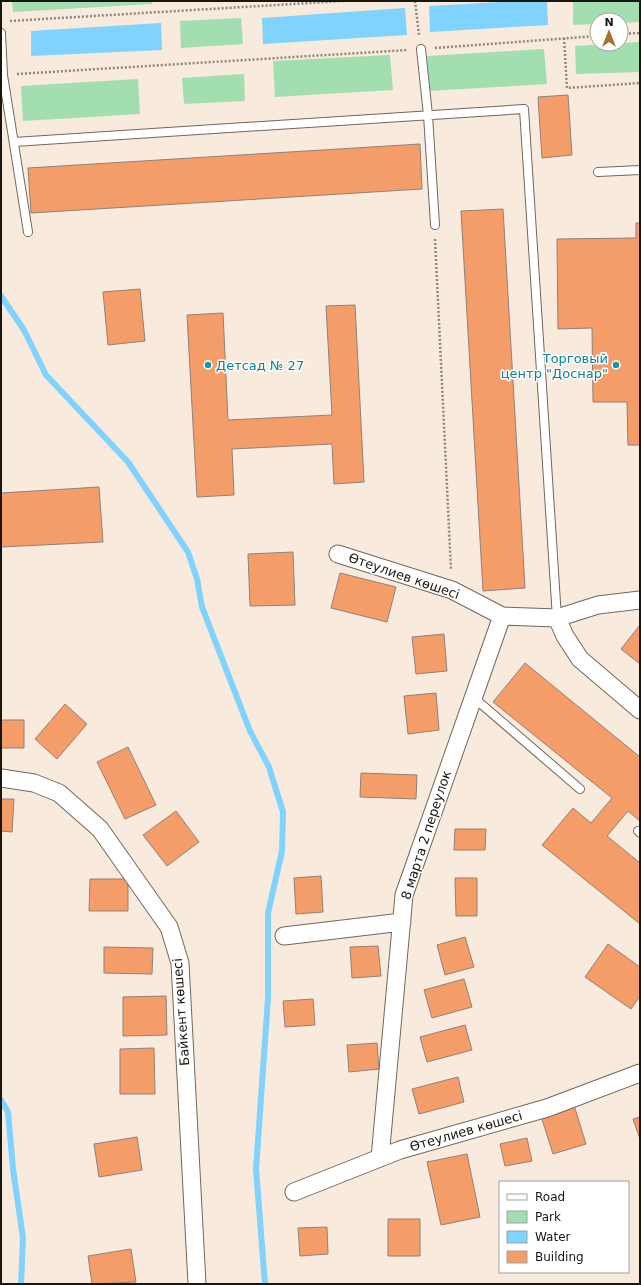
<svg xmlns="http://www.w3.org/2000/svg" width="641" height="1285" viewBox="0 0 641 1285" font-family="'DejaVu Sans',sans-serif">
	<rect width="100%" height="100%" fill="#f8eadc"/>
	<path fill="#a3deb0" d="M12 1H152V4L13 12Z
		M573 1H640V22L621 23V20H597V24L573 25Z
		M241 18 243 44 181 48 180 21Z
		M640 42V72L576 74 575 46Z
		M544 49 547 84 429 91 427 56Z
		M390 55 393 90 275 97 273 61Z
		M244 74 245 101 184 104 182 78Z
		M138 79 140 114 23 121 21 86Z"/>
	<path fill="#7fd3fc" d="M519 1H547L548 25 430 32 429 6Z
		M405 8 407 35 263 44 262 18Z
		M161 23 162 50 31 56V31Z"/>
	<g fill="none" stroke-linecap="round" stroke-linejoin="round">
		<path stroke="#7fd3fc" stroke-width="6" d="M1 296 24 330 46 375 128 462 188 552 197 579 202 607 250 731 269 767 283 812 282 851 268 913V998L256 1169 265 1284
			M1 1100 8 1112 13 1169 23 1238 21 1284"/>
	</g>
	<path fill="#f49d68" stroke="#918178" d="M568 95 572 155 542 158 538 97Z
		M420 144 422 189 31 213 28 168Z
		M503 209 525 588 483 591 461 211Z
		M636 223H640V445H628L627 402H593L592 328 558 329 557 239 636 238Z
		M140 289 145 341 108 345 103 292Z
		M355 305 364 482 334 484 332 444 232 449 234 495 197 497 187 315 223 313 228 420 332 415 326 306Z
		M99 487 103 542 1 547V493Z
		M293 552 295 605 250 606 248 554Z
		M340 573 396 587 387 622 331 608Z
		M640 625V664L621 649Z
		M444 634 447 671 416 674 412 637Z
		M525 663 640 757V821L628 811 607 836 640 863V924L542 845 573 808 591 823 612 798 493 702Z
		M436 693 439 730 408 734 404 696Z
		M65 704 87 724 57 759 35 739Z
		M1 720H24V748H1Z
		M128 747 156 805 125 819 97 762Z
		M361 773 417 775 416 799 360 797Z
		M1 799H14L12 832 1 831Z
		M176 811 199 842 167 866 143 835Z
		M455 829H486L485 850H454Z
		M321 876 323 912 296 914 294 878Z
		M455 878H477V916H456Z
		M90 879H128V911H89Z
		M465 937 474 967 445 975 437 945Z
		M608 944 640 967V996L631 1009 585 977Z
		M378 946 381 976 352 978 350 947Z
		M104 947 153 948 152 974 104 973Z
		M464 979 472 1007 432 1018 424 990Z
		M166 996 167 1035 123 1036V997Z
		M313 999 315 1025 285 1027 283 1001Z
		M465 1025 472 1050 427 1062 420 1037Z
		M377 1043 379 1069 349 1072 347 1045Z
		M154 1048 155 1094H120V1049Z
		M458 1077 464 1102 419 1114 412 1089Z
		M573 1102 586 1144 553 1154 540 1113Z
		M640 1117V1139L633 1119Z
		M137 1137 142 1170 99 1177 94 1144Z
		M527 1138 532 1161 505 1166 500 1144Z
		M467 1154 480 1217 441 1225 427 1162Z
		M388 1219H420V1256H388Z
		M327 1227 328 1254 300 1256 298 1228Z
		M131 1249 136 1282 92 1284 88 1256Z"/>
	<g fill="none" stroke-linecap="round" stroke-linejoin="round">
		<defs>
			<path id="lane" d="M1 33 3 75 28 232
				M421 49 428 115 435 225
				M14 142 524 109 557 618
				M598 172 640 170
				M473 697 580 789
				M638 831 640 833"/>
			<path id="street" d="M338 554 452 590 502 616 557 618 565 636 580 659 640 710
				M557 618 598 605 640 600
				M1 778 34 783 59 793 100 829 169 927 180 963 197 1284
				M284 936 402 922
				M380 1158 404 895 502 616
				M294 1192 400 1150 547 1108 640 1073"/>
		</defs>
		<use href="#lane" stroke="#73675b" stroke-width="10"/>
		<use href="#street" stroke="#73675b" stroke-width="19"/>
		<path stroke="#90867d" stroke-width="2.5" stroke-dasharray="2 2" stroke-linecap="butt" d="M415 1 419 35
			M10 21 343 1
			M621 34 640 33
			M564 38 567 88 640 83
			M435 48 597 36
			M17 74 408 50
			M435 239 451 570"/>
		<use href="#lane" stroke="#fff" stroke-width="8"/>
		<use href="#street" stroke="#fff" stroke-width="17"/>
	</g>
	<g fill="#0f9aa8" stroke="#fff" stroke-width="1.5">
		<circle cx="208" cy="365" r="4"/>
		<circle cx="616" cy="365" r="4"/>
	</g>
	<g text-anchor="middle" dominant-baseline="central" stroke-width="3" stroke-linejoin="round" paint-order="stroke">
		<g font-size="13" fill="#0d838f" stroke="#fff" text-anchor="end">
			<text x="608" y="358">Торговый<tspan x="608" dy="15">центр "Доснар"</tspan></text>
			<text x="216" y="365" text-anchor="start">Детсад № 27</text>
		</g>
		<g font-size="13" fill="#191510" stroke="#fff">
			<text transform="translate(404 576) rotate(19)">Өтеулиев көшесі</text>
			<text transform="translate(426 835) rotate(-72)">8 марта 2 переулок</text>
			<text transform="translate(181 1012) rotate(-94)">Байкент көшесі</text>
			<text transform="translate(466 1131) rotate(-16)">Өтеулиев көшесі</text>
		</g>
	</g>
	<rect width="641" height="1285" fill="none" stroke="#191510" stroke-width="4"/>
	<rect x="499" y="1181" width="130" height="92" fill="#ffffff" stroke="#a3a19f"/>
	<rect x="507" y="1194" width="20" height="6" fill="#ffffff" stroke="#a3a19f"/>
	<text x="535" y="1201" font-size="12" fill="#191510">Road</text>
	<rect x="507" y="1211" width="20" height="12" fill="#a3deb0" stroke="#a3a19f"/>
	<text x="535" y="1221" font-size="12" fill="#191510">Park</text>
	<rect x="507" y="1231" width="20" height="12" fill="#7fd3fc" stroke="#a3a19f"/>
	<text x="535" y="1241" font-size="12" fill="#191510">Water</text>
	<rect x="507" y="1251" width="20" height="12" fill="#f49d68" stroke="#a3a19f"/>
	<text x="535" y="1261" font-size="12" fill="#191510">Building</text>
	<g transform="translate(609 32)"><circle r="19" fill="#ffffff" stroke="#a3a19f"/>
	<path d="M0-3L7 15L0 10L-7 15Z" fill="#a7712c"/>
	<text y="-6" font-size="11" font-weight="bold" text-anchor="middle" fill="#191510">N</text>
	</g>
</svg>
